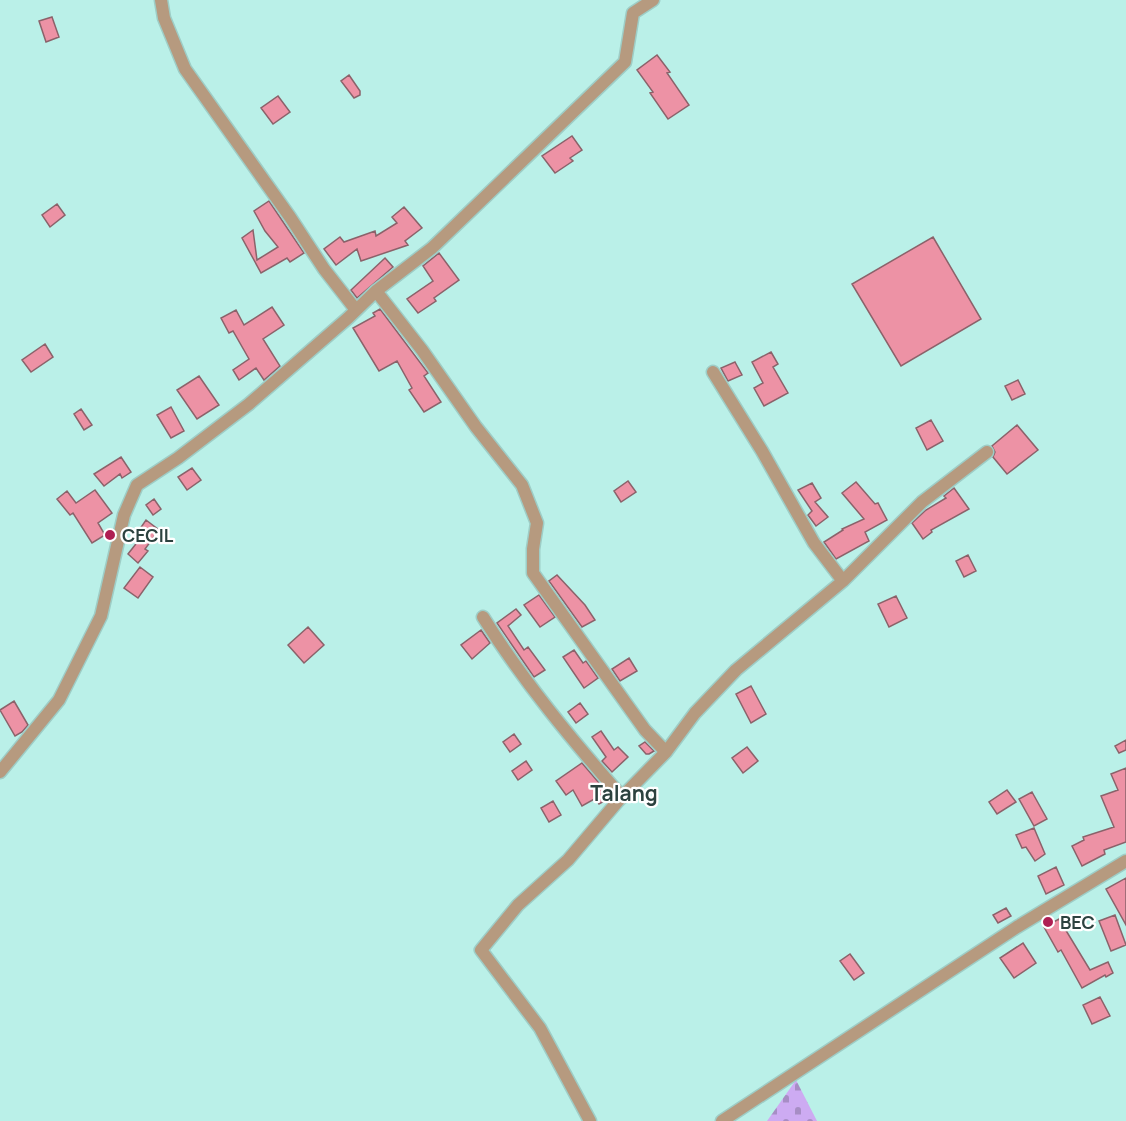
<svg xmlns="http://www.w3.org/2000/svg" width="1126" height="1121" viewBox="0 0 1126 1121" font-family="Manrope,sans-serif">
	<defs>
		<pattern id="cemetery-stones" width="16" height="16" patternUnits="userSpaceOnUse" patternTransform="scale(1.5)"><rect width="16" height="16" fill="#cdabf2"/><path d="M2 7V4a2 2 0 0 1 4 0v3zM10 15v-3a2 2 0 0 1 4 0v3z" fill="#a78dc5"/></pattern>
	</defs>
	<rect width="100%" height="100%" fill="#baf0e8"/>
	<path fill="url(#cemetery-stones)" d="M796 1080 817 1121H767Z"/>
	<path fill="#ed92a5" stroke="#8b626a" stroke-width="1.5" d="M52 17 59 37 46 42 39 21Z
		M657 55 670 72 667 73 689 105 668 119 650 93 653 92 637 70Z
		M349 75 360 91V95L354 98 341 81Z
		M278 96 290 112 273 124 261 108Z
		M572 136 582 150 570 158 573 161 555 173 542 156Z
		M269 201 304 253 290 262 287 258 261 273 242 238 253 230 257 260 278 247 265 231 254 211Z
		M57 204 65 215 50 227 42 215Z
		M404 207 422 228 405 241 408 245 361 261 357 249 336 265 324 249 340 237 344 242 375 231 376 236 397 223 392 217Z
		M933 237 981 319 901 366 852 284Z
		M439 253 459 280 434 298 436 301 418 313 407 299 433 281 423 266Z
		M385 258 393 267 357 298 351 290Z
		M272 307 284 325 263 339 280 366 264 380 256 368 239 380 233 370 249 359 233 331 229 333 221 318 236 310 244 325Z
		M380 309 428 373 424 376 441 402 424 412 409 390 412 388 397 361 379 371 353 328 375 316 373 313Z
		M45 344 53 357 31 372 22 360Z
		M771 352 778 364 773 367 788 393 764 406 754 388 763 383 752 362Z
		M735 362 742 375 728 381 721 368Z
		M199 376 219 405 197 419 177 390Z
		M1018 380 1025 394 1012 400 1005 386Z
		M171 407 184 431 171 438 157 415Z
		M81 409 92 425 84 430 74 414Z
		M931 420 943 441 927 450 916 428Z
		M1017 425 1038 450 1007 474 993 457 995 452 992 446Z
		M121 457 131 472 122 478 120 474 104 486 94 474Z
		M192 468 201 480 187 490 178 477Z
		M628 481 636 492 621 502 614 491Z
		M856 482 875 504 878 503 887 520 865 532 869 541 836 559 824 542 843 530 842 529 864 519 842 493Z
		M812 483 821 498 815 502 828 517 816 526 808 515 812 511 798 490Z
		M954 488 969 509 931 530 932 532 923 539 912 523 926 510 946 498 944 496Z
		M95 490 112 513 98 523 105 535 92 543 73 513 70 515 57 499 67 491 76 503Z
		M154 499 161 509 153 515 146 505Z
		M146 520 159 530 145 549 148 551 138 563 128 554 139 540 135 536Z
		M968 555 976 571 964 577 956 561Z
		M140 567 153 577 138 598 124 588Z
		M557 575 585 605 595 620 582 627 549 581Z
		M539 595 555 617 540 627 524 605Z
		M896 596 907 618 889 627 878 604Z
		M516 609 521 615 508 626 524 650 528 647 545 670 534 677 497 623Z
		M308 627 324 645 304 663 288 645Z
		M481 630 490 643 472 659 461 645Z
		M574 650 583 663 586 661 598 678 584 688 563 657Z
		M629 658 637 671 620 681 612 669Z
		M751 686 766 714 751 723 736 694Z
		M14 701 28 725 22 732 15 736 0 710Z
		M580 703 588 714 576 723 568 712Z
		M601 731 614 750 618 747 628 757 612 772 602 761 606 757 592 737Z
		M514 734 521 744 510 752 503 742Z
		M1126 740V750L1119 753 1115 746Z
		M645 742 654 751 649 754H646L639 746Z
		M747 747 758 761 743 773 732 758Z
		M526 761 532 770 518 780 512 771Z
		M582 763 611 797 610 798 599 804 596 798 582 806 573 790 566 795 556 781Z
		M1126 768V842L1104 850 1105 854 1082 866 1072 846 1084 840 1083 837 1114 827 1101 796 1118 790 1111 774Z
		M1007 790 1016 802 997 814 989 802Z
		M1032 792 1047 819 1034 826 1019 799Z
		M553 801 561 815 549 822 541 808Z
		M1034 828 1045 854 1035 861 1026 847 1022 848 1016 835Z
		M1056 867 1064 885 1046 894 1038 876Z
		M1126 878V925L1106 889Z
		M1006 908 1011 916 998 923 993 915Z
		M1115 915 1126 945 1111 951 1099 921Z
		M1059 919 1090 970 1108 962 1113 973 1106 977 1105 975 1082 988 1061 950 1058 952 1044 927Z
		M1023 943 1036 963 1014 978 1000 958Z
		M850 954 864 973 854 980 840 961Z
		M1100 997 1110 1016 1092 1024 1083 1005Z"/>
	<g fill="none" stroke-linecap="round" stroke-linejoin="round">
		<defs>
			<path id="minor" d="M161 0 164 18 185 69 290 217 324 269 356 310
				M376 291 422 350 476 427 522 485 537 523 533 549V573L645 730 666 752
				M713 372 762 451 814 543 843 581
				M483 617C523 681 572 740 622 797
				M0 772 59 700 101 616 124 515 137 485 178 458 249 404 348 318 376 291 432 248 625 62 633 13 653 0
				M590 1121 540 1028 481 950 518 905 568 860 618 801 666 752 695 713 736 670 843 581 922 502 987 452
				M722 1121 1017 927 1126 861"/>
		</defs>
		<use href="#minor" stroke="#9ecdc6" stroke-width="15"/>
		<use href="#minor" stroke="#b69a7f" stroke-width="12"/>
	</g>
	<g fill="#af1f53" stroke="#fff" stroke-width="2">
		<circle cx="110" cy="535" r="6"/>
		<circle cx="1048" cy="922" r="6"/>
	</g>
	<g text-anchor="middle" dominant-baseline="central" stroke-width="4.5" stroke-linejoin="round" paint-order="stroke">
		<g font-size="18" font-weight="bold" fill="#2c423f" stroke="#fff" text-anchor="start">
			<text x="122" y="535">CECIL</text>
			<text x="1060" y="922">BEC</text>
		</g>
		<g font-size="21" font-weight="bold" fill="#2c423f" stroke="#fff">
			<text x="624" y="793">Talang</text>
		</g>
	</g>
</svg>
